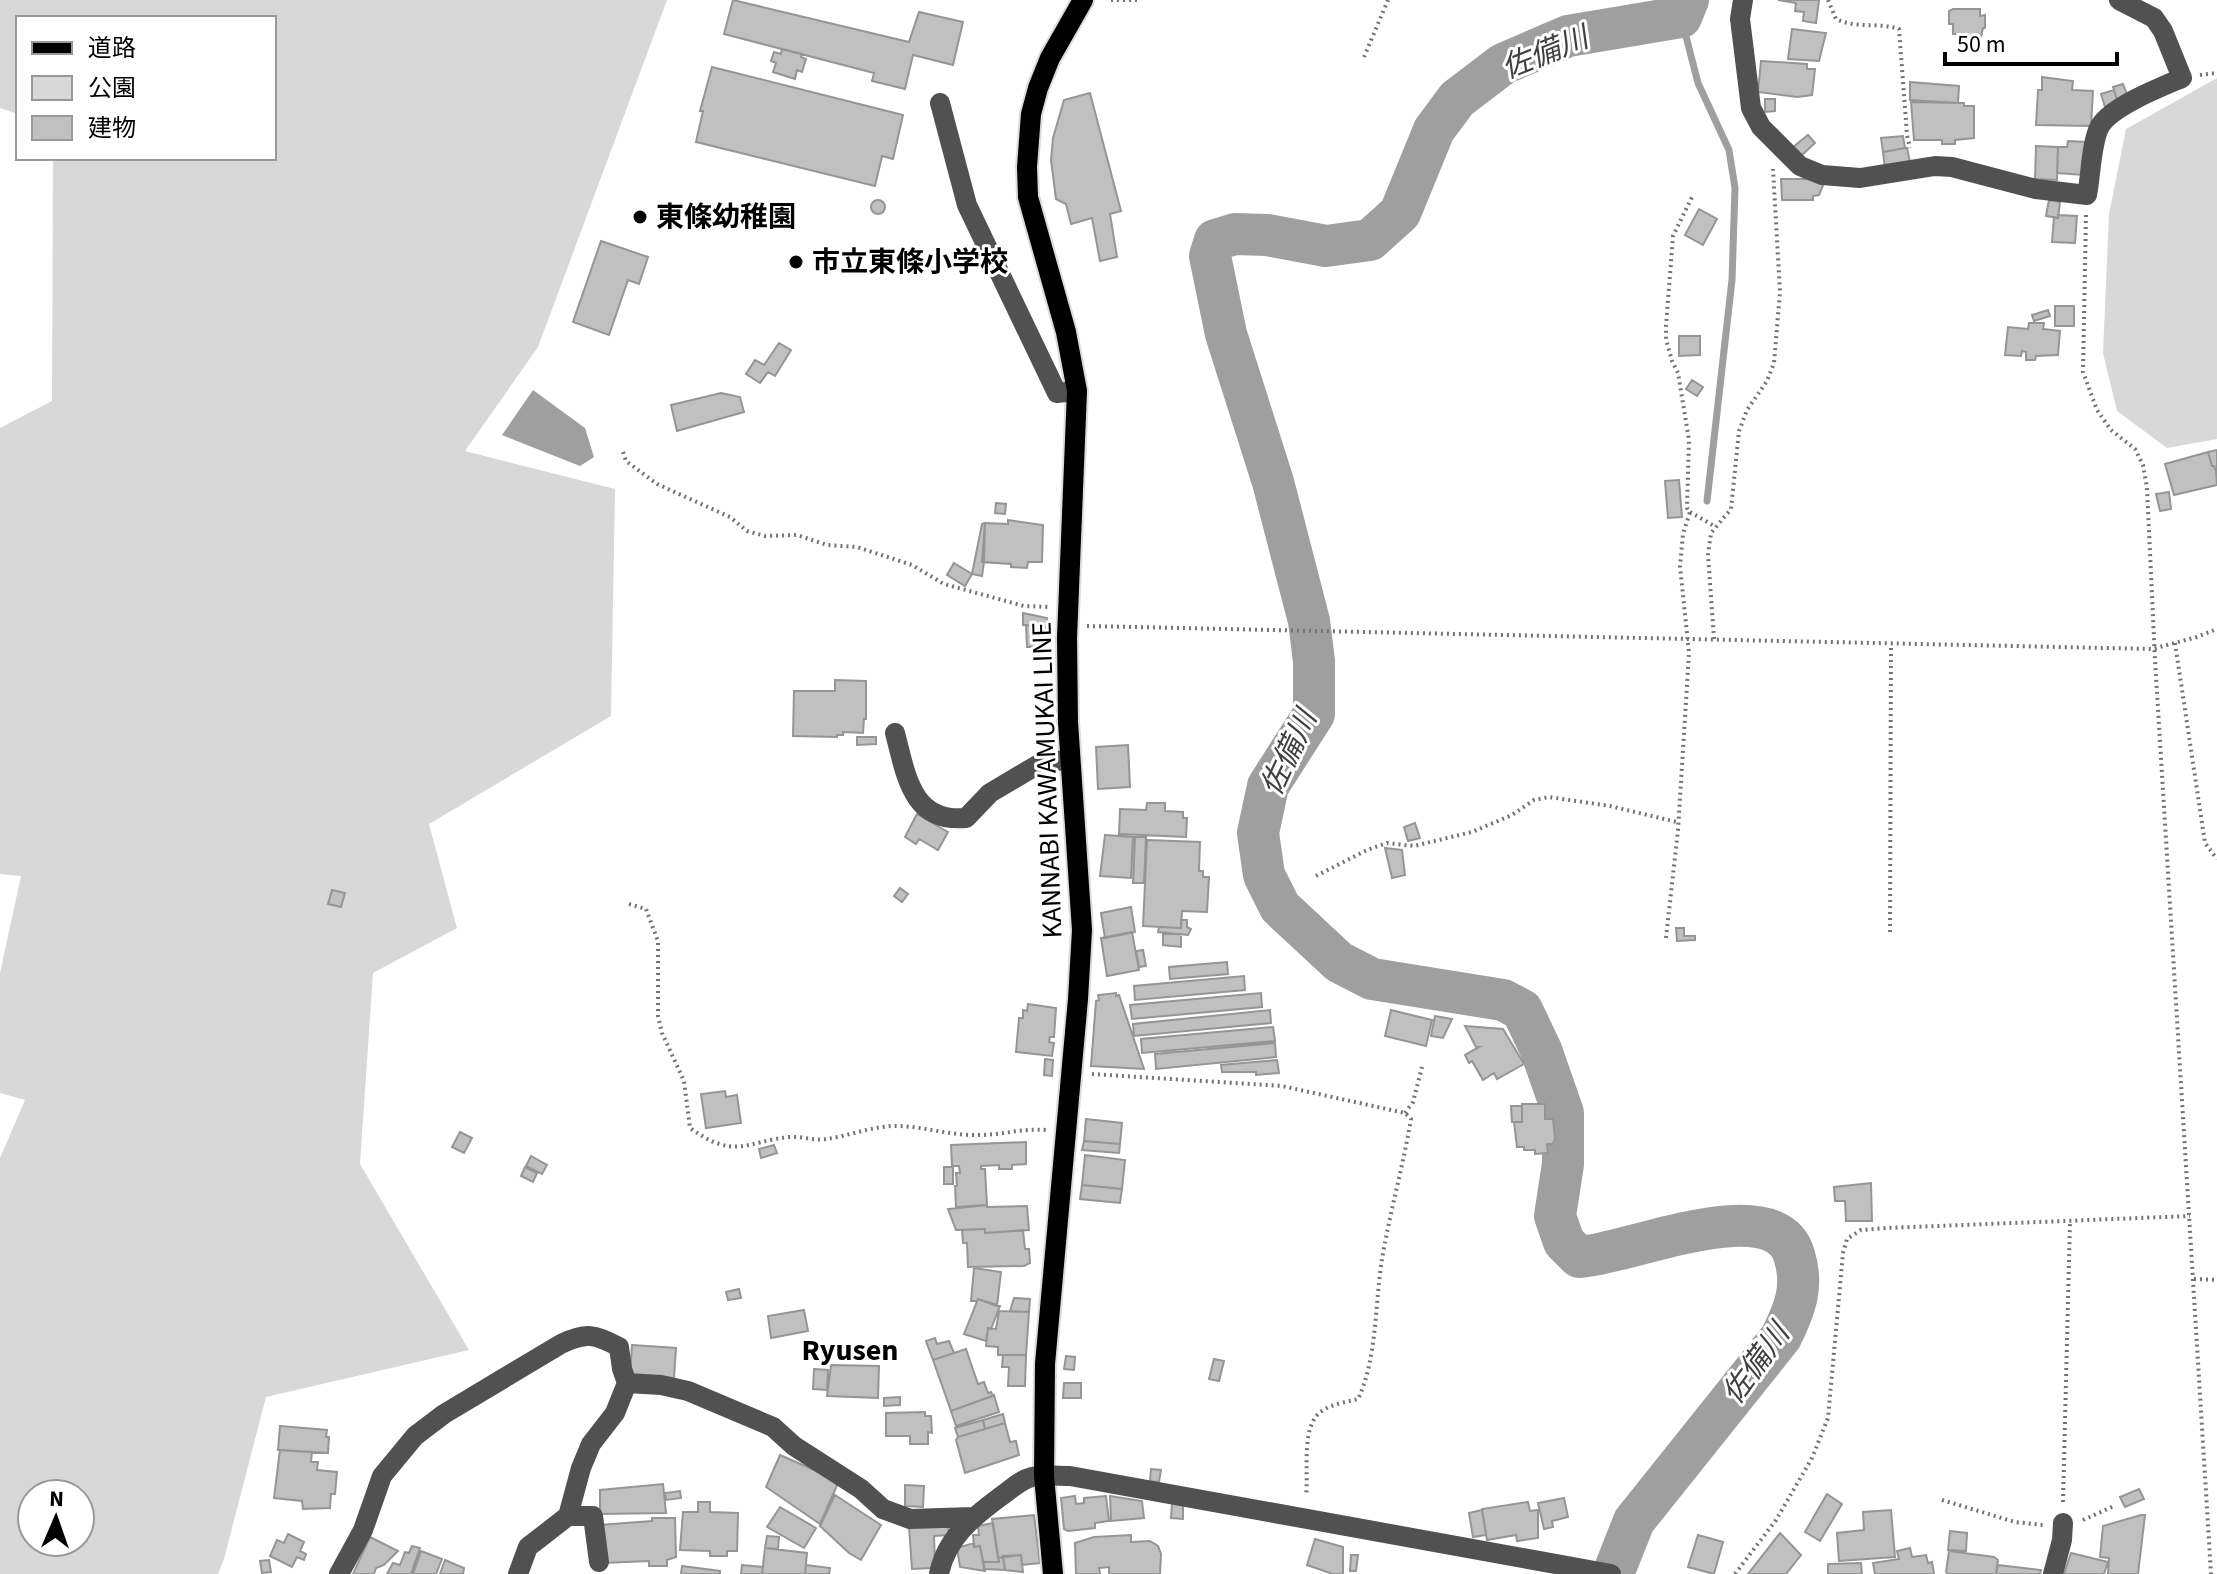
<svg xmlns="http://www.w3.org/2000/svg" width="2217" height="1574" viewBox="0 0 2217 1574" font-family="'Source Sans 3','Noto Sans JP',sans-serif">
	<rect width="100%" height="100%" fill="#fff"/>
	<path fill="#d8d8d8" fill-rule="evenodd" d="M0 0H667L538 347 465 451 615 489 611 716 429 824 457 928 373 973 360 1164 469 1350 266 1397 224 1559 218 1574H0V1158L25 1100 0 1093V973L21 876 0 874V428L52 401 53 158H274V18H18V114L0 108ZM32 1494H80V1542H32Z
		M2217 78V439L2167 448 2117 411 2103 353 2109 214 2126 129Z"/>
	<path fill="#9f9f9f" d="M533 390 585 428 594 457 580 466 502 435Z"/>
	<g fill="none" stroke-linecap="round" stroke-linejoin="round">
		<path stroke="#9f9f9f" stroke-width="7" d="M1681 17 1698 83 1729 150 1735 188 1732 280 1707 501"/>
		<path stroke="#9f9f9f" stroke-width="42" d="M1613 1574 1634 1521 1781 1337C1795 1309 1804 1286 1794 1255 1775 1189 1626 1255 1579 1257L1564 1242 1555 1216 1563 1164V1113L1541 1050 1522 1010 1503 1000 1372 979 1339 962 1280 907 1264 875 1258 833 1268 786 1314 714V661L1309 621 1273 482 1226 334 1210 256 1215 240 1235 234 1267 235 1326 246 1370 240 1400 213 1434 130 1457 99 1503 64 1568 36 1681 17 1688 0"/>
	</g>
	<path fill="#c0c0c0" stroke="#959595" stroke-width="2" d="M733 0 909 42 919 12 963 22 953 65 913 55 905 89 872 81 874 73 724 34Z
		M1778 0H1819L1816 23 1803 21 1804 12 1795 11 1796 3Z
		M1953 9H1980V16L1985 15V28H1983L1980 42 1965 41 1966 34H1953V24H1949V11Z
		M1792 29 1826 33 1819 61 1788 59Z
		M782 49 802 54 801 57 806 59 802 72 797 70 795 79 773 72 776 63 771 61 774 52 781 54Z
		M1761 61 1807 64V69H1815L1812 95 1797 97 1758 92Z
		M712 67 903 115 893 159 882 156 875 186 696 142 703 111H700Z
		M2042 77 2073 81 2072 90 2093 91 2091 126 2036 125 2038 90H2042Z
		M1910 82 1959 86 1958 103 1910 100Z
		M2123 84 2128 97 2117 100 2113 87Z
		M2114 90 2118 103 2105 107 2101 94Z
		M1090 93 1121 211 1110 214 1117 257 1100 261 1092 218 1071 224 1066 204 1056 199 1051 160 1053 138 1064 100Z
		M1765 99H1775V111L1765 112Z
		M1911 102 1964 103V106H1974V138L1955 140V144H1942V140H1914Z
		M1808 135 1815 143 1801 156 1793 147Z
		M1903 136 1905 148 1883 152 1881 138Z
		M2068 141 2086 142 2084 175 2057 173 2058 147H2067Z
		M2036 146 2058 147 2057 180 2035 179Z
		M1905 148H1907L1910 162 1885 169 1883 152Z
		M1781 179H1809L1824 183 1819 195 1813 196V200H1782Z
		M871 207a7 7 0 1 1 14 0a7 7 0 1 1-14 0Z
		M2049 200 2060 202 2058 218 2046 216Z
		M1699 209 1717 219 1703 245 1685 235Z
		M2058 215 2077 216 2075 243 2052 242 2054 217 2058 218Z
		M601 241 648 257 639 284 628 280 609 335 573 322Z
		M2055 306H2074V326H2055Z
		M2048 310 2050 316 2034 321 2032 315Z
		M2029 323H2044L2043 329 2060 331 2058 355 2036 356 2035 360H2026V352L2022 351 2021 356 2005 355 2008 327 2028 329Z
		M1679 336H1700V355L1679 356Z
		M779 343 791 350 775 376 768 372 760 383 746 374 755 360 764 365Z
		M1692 380 1703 387 1697 396 1686 389Z
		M721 393 740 397 744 412 677 431 671 405Z
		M2217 450V471H2216L2214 466H2212L2208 452Z
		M2208 452 2212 466H2214L2216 471 2217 485 2174 495 2165 464Z
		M1679 480 1682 517 1668 518 1665 481Z
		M2169 492 2171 509 2160 511 2156 494Z
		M996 503 1006 504 1005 514 995 513Z
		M1008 520 1043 525 1042 562H1028L1027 568 1011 567V564L982 562 985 523 1008 524Z
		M985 523 984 562 982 576 972 574 982 524Z
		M954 563 972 574 965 586 947 575Z
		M1023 613 1047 618V627L1023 625Z
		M1026 625 1045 627 1047 647H1027Z
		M835 680 866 681V719H864L863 733 843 732V735H837V737L793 736 794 691H835Z
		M857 737H876V744L857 745Z
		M1128 745 1130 787 1098 789 1096 747Z
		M1147 803H1165V811L1183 812V818H1187L1186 837 1119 834 1120 809 1146 810Z
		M917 814 948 832 938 850 919 839 916 844 905 837Z
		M1415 823 1420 838 1408 841 1404 827Z
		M1105 835 1133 837 1131 878 1100 876Z
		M1135 837H1146L1144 883H1133Z
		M1147 840 1200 842 1199 871H1203V877H1209L1207 912 1182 911 1181 928 1143 926Z
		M1385 848 1402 850 1405 875 1392 878Z
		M900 888 908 894 902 902 894 896Z
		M332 890 345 893 341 907 328 904Z
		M1131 907 1135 932 1105 938 1101 913Z
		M1181 920H1187V927L1191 929 1188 935 1158 932 1159 927 1181 928Z
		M1676 928H1684V936H1695V940L1677 941Z
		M1132 932 1139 970 1107 976 1101 938Z
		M1163 934H1181V947L1163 945Z
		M1143 950 1146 966 1139 967 1136 951Z
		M1227 962 1228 974 1170 979 1169 967Z
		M1244 976 1245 990 1135 1000 1134 986Z
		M1116 993V996L1119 995 1144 1069 1091 1066 1096 1001 1099 1000 1098 995Z
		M1261 993 1262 1007 1132 1019 1130 1005Z
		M1028 1004 1056 1008 1054 1037H1050L1049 1042 1054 1043 1052 1056 1016 1052 1019 1018H1023V1010L1027 1011Z
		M1270 1010 1271 1023 1134 1036 1133 1024Z
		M1391 1010 1432 1020 1426 1046 1385 1036Z
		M1435 1016 1452 1019 1443 1038 1431 1036Z
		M1465 1026 1503 1029 1524 1064 1497 1079 1494 1073 1483 1080 1472 1061 1469 1063 1465 1055 1479 1047H1476Z
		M1273 1027 1275 1041 1142 1053 1141 1039Z
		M1275 1043 1276 1057 1156 1069 1155 1054Z
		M1045 1059 1053 1060 1052 1076 1044 1075Z
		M1277 1060 1279 1073 1256 1075V1072H1222L1221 1065Z
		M725 1091 726 1097 737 1095 741 1123 706 1128 701 1094Z
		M1522 1104H1545V1119H1553L1555 1138 1553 1144H1547L1548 1153 1535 1154V1150H1524V1147H1517L1514 1122H1522Z
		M1511 1106H1522V1122H1512Z
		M1086 1119 1122 1123 1120 1144 1084 1141Z
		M460 1132 472 1138 464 1153 452 1147Z
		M1084 1141 1120 1144 1119 1153 1082 1150Z
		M1026 1142V1164L1012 1165V1169H999V1165L981 1166V1169H985L987 1205 956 1207 955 1186H957L956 1173H960L959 1166H952L951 1145Z
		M774 1145 777 1153 761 1158 759 1149Z
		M1085 1155 1125 1160 1122 1189 1082 1185Z
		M531 1156 547 1165 542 1174 526 1166Z
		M525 1167 537 1173 533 1182 521 1176Z
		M944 1167H953V1184H944Z
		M1871 1183 1872 1221H1846L1845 1201H1835L1834 1187Z
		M1082 1185 1122 1189 1120 1203 1080 1199Z
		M987 1205V1207L1027 1206 1029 1230 985 1233V1229L956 1230 948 1209Z
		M985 1229V1233L1023 1230 1025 1249H1029L1030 1263 1024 1266 968 1267 967 1243H963L962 1230Z
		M974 1268 1001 1272 997 1306 978 1299 977 1301H971Z
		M739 1289 741 1298 728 1300 726 1292Z
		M1014 1298 1030 1299 1029 1312 1010 1311Z
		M978 1299 1000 1306 991 1329 988 1328 986 1341 964 1334Z
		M804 1310 808 1331 771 1338 768 1316Z
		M999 1311 1029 1312 1026 1355H998V1347L986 1346 988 1328 996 1329Z
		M935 1338 937 1344 949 1341 954 1353 933 1360 926 1341Z
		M632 1345 676 1348 674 1378 630 1375Z
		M966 1349 978 1384 984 1382 988 1393 991 1392 993 1396 951 1411 933 1360Z
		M1003 1355H1026L1025 1386H1008L1009 1367H1002Z
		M1066 1356 1075 1357 1074 1370 1064 1369Z
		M1214 1359 1224 1361 1219 1381 1209 1379Z
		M831 1365 879 1366 878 1398 827 1396Z
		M814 1369 828 1370 827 1390 813 1389Z
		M1064 1383H1081V1398H1063Z
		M994 1395 999 1412 956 1426 951 1411Z
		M900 1397V1405L884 1406V1398Z
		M925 1412V1416H931L932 1433 928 1432V1444H910V1436H886V1413Z
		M1003 1414 1005 1423 985 1429 983 1420Z
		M983 1420 985 1429 958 1437 955 1428Z
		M1005 1423 1010 1442 1016 1441 1019 1455 965 1473 956 1440 958 1437Z
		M280 1426 327 1430 326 1437H329L328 1453 278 1450Z
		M280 1450 312 1452 311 1462H318L317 1470 337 1472 335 1494H331L330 1508 303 1509 302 1501 274 1498Z
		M780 1455 839 1481 820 1524 766 1487Z
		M1151 1469 1161 1470 1159 1482 1150 1481Z
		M663 1484 666 1513 600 1514V1490Z
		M905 1485 924 1486 923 1507 905 1506Z
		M2139 1489 2144 1499 2125 1507 2120 1497Z
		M680 1491 681 1498 666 1500 665 1493Z
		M1827 1494 1842 1504 1820 1541 1805 1532Z
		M835 1495 881 1525 861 1560 849 1553 820 1526Z
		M1075 1496 1076 1504 1084 1503V1498L1106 1496 1109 1521 1095 1523V1528L1068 1531 1064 1529 1061 1498Z
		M1110 1496 1142 1501 1144 1518 1111 1521Z
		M1564 1498 1568 1517 1552 1521 1553 1527 1544 1529 1538 1503Z
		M698 1502H710V1512L738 1513 737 1551H727V1556H710V1551L680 1550 683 1512H698Z
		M1528 1502 1530 1511 1538 1510V1538L1517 1541 1516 1535 1487 1540 1482 1509Z
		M1172 1503 1183 1504V1519L1171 1518Z
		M780 1507 816 1528 804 1548 767 1527Z
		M1482 1510 1486 1535 1473 1537 1469 1513Z
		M1891 1510 1895 1557 1839 1561 1837 1533 1864 1530 1863 1512Z
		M1034 1515 1040 1563 1022 1565 1021 1555 998 1558 992 1519Z
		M2141 1515H2145L2138 1574H2108L2109 1558 2100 1557 2103 1526Z
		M652 1518H675L676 1557 667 1560V1566H649V1561L603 1563 600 1525 652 1521Z
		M993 1523 999 1562H983L980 1546 974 1547 973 1535H979L978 1526Z
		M948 1524 949 1535 934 1536 935 1564 932 1568 912 1569 909 1527Z
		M1950 1531 1967 1533 1966 1551 1948 1550Z
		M1780 1533 1801 1555 1786 1574H1748Z
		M288 1534 304 1542 300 1551 306 1554 304 1560 297 1557 292 1567 270 1556 277 1540 284 1543Z
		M1131 1535V1542L1150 1541 1158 1546 1161 1554 1160 1574H1109V1567L1099 1568 1100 1574H1076L1075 1543 1094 1537Z
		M1698 1535 1723 1542 1714 1574 1688 1567Z
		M767 1536 779 1537 778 1549 765 1548Z
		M370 1537 398 1551 384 1565 376 1568 374 1574H353Z
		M1315 1539 1343 1547V1574H1333L1307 1565Z
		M974 1543V1547L980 1546 985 1571 960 1567 957 1548Z
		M412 1546 420 1548 411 1574H387L393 1563 400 1565 405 1552 409 1553Z
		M765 1548 807 1553 805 1574H762Z
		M1910 1548 1912 1557 1926 1555 1928 1563 1932 1562 1934 1574H1875L1873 1563 1899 1559 1897 1551Z
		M421 1551 442 1559 436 1574H413Z
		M1949 1551 1994 1557 1998 1560 1996 1574H1948L1946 1572Z
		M2071 1553 2108 1562 2104 1574H2064Z
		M1021 1555 1023 1572 1005 1570 1003 1556Z
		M1351 1555H1358L1356 1571H1350Z
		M1003 1557 1005 1570 984 1569 983 1562H999L998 1558Z
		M269 1560 271 1572 262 1573 260 1561Z
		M445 1560 464 1568 463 1574H440Z
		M1861 1563 1862 1574H1828V1564Z
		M742 1565 763 1567 762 1574H741Z
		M806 1565 830 1568 829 1574H805Z
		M1998 1565 2041 1570 2040 1574H1996Z
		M682 1566 720 1571V1574H681Z"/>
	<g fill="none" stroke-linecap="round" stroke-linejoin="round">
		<defs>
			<path id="major" d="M1053 1574 1044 1476 1045 1364 1078 999 1082 930 1068 722 1067 638 1077 391 1066 332 1028 197 1027 167 1031 114 1038 88 1050 58 1083 0"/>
		</defs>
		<use href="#major" stroke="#dbdbdb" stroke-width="24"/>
		<path stroke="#737373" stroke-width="4" stroke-dasharray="2 4" stroke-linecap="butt" d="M1111 0H1139
			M1828 0 1836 19C1857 29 1878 22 1899 29L1907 135 1910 148
			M1364 57 1388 0
			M2200 75 2217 73
			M2086 215 2083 372 2097 410 2111 430 2135 449 2143 465 2147 488 2155 660 2211 1574
			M623 452 626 461 657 484 730 517 747 531 765 536 797 535 827 545 857 547 912 565 944 584 1024 606 1049 607
			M1690 512 1716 527
			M1087 626 2152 649 2197 637 2217 629
			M1714 639 1708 555 1711 533 1731 509 1739 431 1747 410 1767 381 1774 363 1780 292 1773 169
			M2175 643 2205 843 2217 859
			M1316 876 1367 850 1387 843 1414 846 1472 832 1512 815 1534 800 1549 797 1610 806 1677 822
			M629 904 646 909 658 941V1016L662 1033 684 1081 690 1128C735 1160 744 1142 789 1137 802 1136 814 1141 826 1139 849 1136 875 1125 899 1126 926 1127 952 1136 979 1135 1002 1135 1023 1128 1046 1130
			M1890 932 1891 644
			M1666 938 1678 830 1689 653 1680 566 1683 534 1690 512 1687 508 1689 440 1678 373 1672 361 1666 339V326L1673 236 1693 195
			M1092 1074 1282 1086 1405 1113 1411 1119C1403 1166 1390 1212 1382 1259 1375 1302 1377 1360 1358 1399 1346 1402 1332 1404 1322 1411 1300 1425 1309 1473 1306 1496
			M1405 1113 1413 1102 1422 1067
			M2194 1279 2217 1280
			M1942 1500 2015 1522 2043 1525
			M2063 1502 2070 1221
			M2083 1520 2114 1506
			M1735 1574 1776 1520 1812 1458 1828 1418 1843 1253 1847 1239 1861 1230 1886 1228 2190 1216"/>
		<path stroke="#515151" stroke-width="20" d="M1743 0 1740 19 1751 108 1761 127 1800 166 1822 175 1860 178 1935 166 1952 167 2036 189 2087 195C2091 176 2091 142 2100 126 2112 106 2161 87 2182 78L2163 31 2154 18 2119 0
			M940 103 967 205 1057 393 1077 391
			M895 733C906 774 911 823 966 818L990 793 1039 764 1070 759
			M627 1383 661 1385 688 1391 773 1427 794 1446 861 1489 883 1509 910 1519 973 1517
			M568 1516H593L599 1562
			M339 1574 363 1530 382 1476 415 1436 444 1414 561 1344C586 1332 595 1334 619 1347L622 1369 627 1383 615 1413 591 1444 581 1468 568 1516 528 1547 518 1574
			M939 1574C946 1538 973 1517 1000 1497 1010 1490 1020 1480 1032 1477 1045 1474 1058 1476 1070 1476L1611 1574
			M2053 1574 2062 1540 2063 1523"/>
		<use href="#major" stroke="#000" stroke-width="20"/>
	</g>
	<g fill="#000" stroke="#fff" stroke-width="3">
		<circle cx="640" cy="217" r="8"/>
		<circle cx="796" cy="262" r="8"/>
	</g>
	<g text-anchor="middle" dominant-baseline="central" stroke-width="6" stroke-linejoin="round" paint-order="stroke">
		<g font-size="28" font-weight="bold" fill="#000" stroke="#fff" text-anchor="start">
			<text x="656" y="217">東條幼稚園</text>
			<text x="812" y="262">市立東條小学校</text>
		</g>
		<g font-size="28" fill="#000" stroke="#fff">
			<text transform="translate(1047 780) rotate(-92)">KANNABI KAWAMUKAI LINE</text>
		</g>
		<g font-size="30" font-style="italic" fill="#404040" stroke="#fff">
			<text transform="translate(1545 53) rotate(-22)">佐備川</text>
			<text transform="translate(1289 753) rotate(-65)">佐備川</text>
			<text transform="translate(1756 1364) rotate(-54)">佐備川</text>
		</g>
		<g font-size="30" font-weight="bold" fill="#000" stroke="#fff">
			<text x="850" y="1350">Ryusen</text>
		</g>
	</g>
	<rect x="16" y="16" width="260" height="144" fill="#ffffff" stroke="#999999" stroke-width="2"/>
	<rect x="32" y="42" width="40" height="12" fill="#000000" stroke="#999999" stroke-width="2"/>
	<text x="88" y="56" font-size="24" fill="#000000">道路</text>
	<rect x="32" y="76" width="40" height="24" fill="#d8d8d8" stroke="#999999" stroke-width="2"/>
	<text x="88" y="96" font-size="24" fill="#000000">公園</text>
	<rect x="32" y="116" width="40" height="24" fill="#c0c0c0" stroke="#999999" stroke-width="2"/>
	<text x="88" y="136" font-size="24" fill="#000000">建物</text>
	<g transform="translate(56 1518) rotate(2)"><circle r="38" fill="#ffffff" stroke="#999999" stroke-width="2"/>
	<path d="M0-6L14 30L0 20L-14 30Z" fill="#000000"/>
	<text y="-12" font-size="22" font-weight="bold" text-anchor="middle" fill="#000000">N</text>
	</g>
	<path d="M1945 52v12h172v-12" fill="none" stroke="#000000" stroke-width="4"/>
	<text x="1957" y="52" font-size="24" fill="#000000" stroke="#ffffff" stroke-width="6" paint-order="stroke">50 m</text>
</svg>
